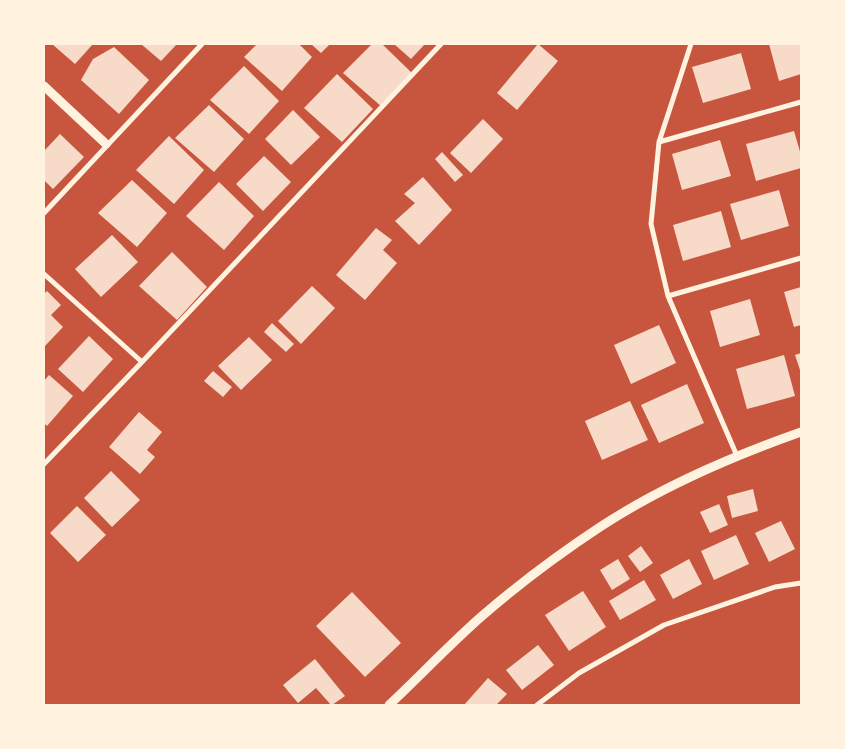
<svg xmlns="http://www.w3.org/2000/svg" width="845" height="749" viewBox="0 0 845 749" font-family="Raleway,sans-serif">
	<rect width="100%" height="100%" fill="#c8553d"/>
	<path fill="#f7dbc8" d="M52 44H93L75 64Z
		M141 44H177L161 61Z
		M257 44H299L312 57 282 91 244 57Z
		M311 44H330L321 53Z
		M372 44H382L412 73 382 107 343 73Z
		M394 44H425L411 59Z
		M538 44 558 61 517 110 497 93Z
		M769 44H801V74L779 81Z
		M114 47 149 80 119 114 81 80 93 59Z
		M741 53 751 89 703 103 692 67Z
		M244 66 279 101 249 134 210 100Z
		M337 74 373 109 342 142 304 108Z
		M209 105 244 139 214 172 175 138Z
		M293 110 320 137 291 165 265 139Z
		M483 119 503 139 471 173 450 153Z
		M794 131 801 155V168L756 181 746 144Z
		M60 134 84 157 53 189 44 180V151Z
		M169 136 204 170 174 204 136 170Z
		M720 140 731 176 682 190 672 154Z
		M442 152 463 175 455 182 435 159Z
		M264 156 291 182 263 211 236 184Z
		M423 177 452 210 419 245 395 221 415 203 404 194Z
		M132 180 167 213 137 247 98 213Z
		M219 182 254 216 224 250 186 216Z
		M779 190 789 226 741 240 730 204Z
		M721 211 731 247 683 261 673 225Z
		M376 228 392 240 383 250 397 263 365 300 336 275Z
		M112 235 138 262 101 297 75 269Z
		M172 252 207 287 177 320 139 286Z
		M312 286 335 308 301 344 278 321Z
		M801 287V325L794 327 784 292Z
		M47 291 61 305 51 315 63 327 44 347V294Z
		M750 299 760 335 720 347 710 311Z
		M272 323 294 344 286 352 264 332Z
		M659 325 676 363 631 384 614 345Z
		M89 336 113 359 83 392 58 369Z
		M249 337 272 360 241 390 218 366Z
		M801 353V373L795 355Z
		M784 355 795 396 747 409 736 369Z
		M213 371 232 387 223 397 204 381Z
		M49 375 73 396 47 426 44 423V381Z
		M687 384 704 423 659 443 641 405Z
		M630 401 648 440 602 460 585 421Z
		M139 412 162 432 147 450 155 457 140 474 109 447Z
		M111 471 140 500 112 527 84 498Z
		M753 489 758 511 732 518 727 496Z
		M719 504 728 525 710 533 700 512Z
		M77 506 106 535 78 562 50 533Z
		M781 521 795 549 769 562 755 533Z
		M736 535 749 564 714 580 701 551Z
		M641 546 653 563 640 572 628 556Z
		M618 559 630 579 612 590 600 570Z
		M689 559 702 584 673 599 660 575Z
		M644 580 656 600 620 620 609 601Z
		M583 591 606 627 569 651 545 615Z
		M352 592 401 643 365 677 316 626Z
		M538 645 554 665 522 690 506 670Z
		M315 659 345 696 332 705H331L316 688 298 703 283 685Z
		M488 678 507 694 496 705H464Z"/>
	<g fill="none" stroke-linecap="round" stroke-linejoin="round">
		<path stroke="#fff3e0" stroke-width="5" d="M691 44 659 142 651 224 668 296 737 456
			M659 142 801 102
			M44 213 202 44
			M44 274 142 362
			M668 296 801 258
			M44 464 142 362 441 44
			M537 705 579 673 664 625 775 587 801 583"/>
		<path stroke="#fff3e0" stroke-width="9" d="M44 86 106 144
			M389 705C420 676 450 644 482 616 519 584 559 554 600 527 661 487 733 456 801 432"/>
	</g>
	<rect width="845" height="749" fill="none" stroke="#fff3e0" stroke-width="90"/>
</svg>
